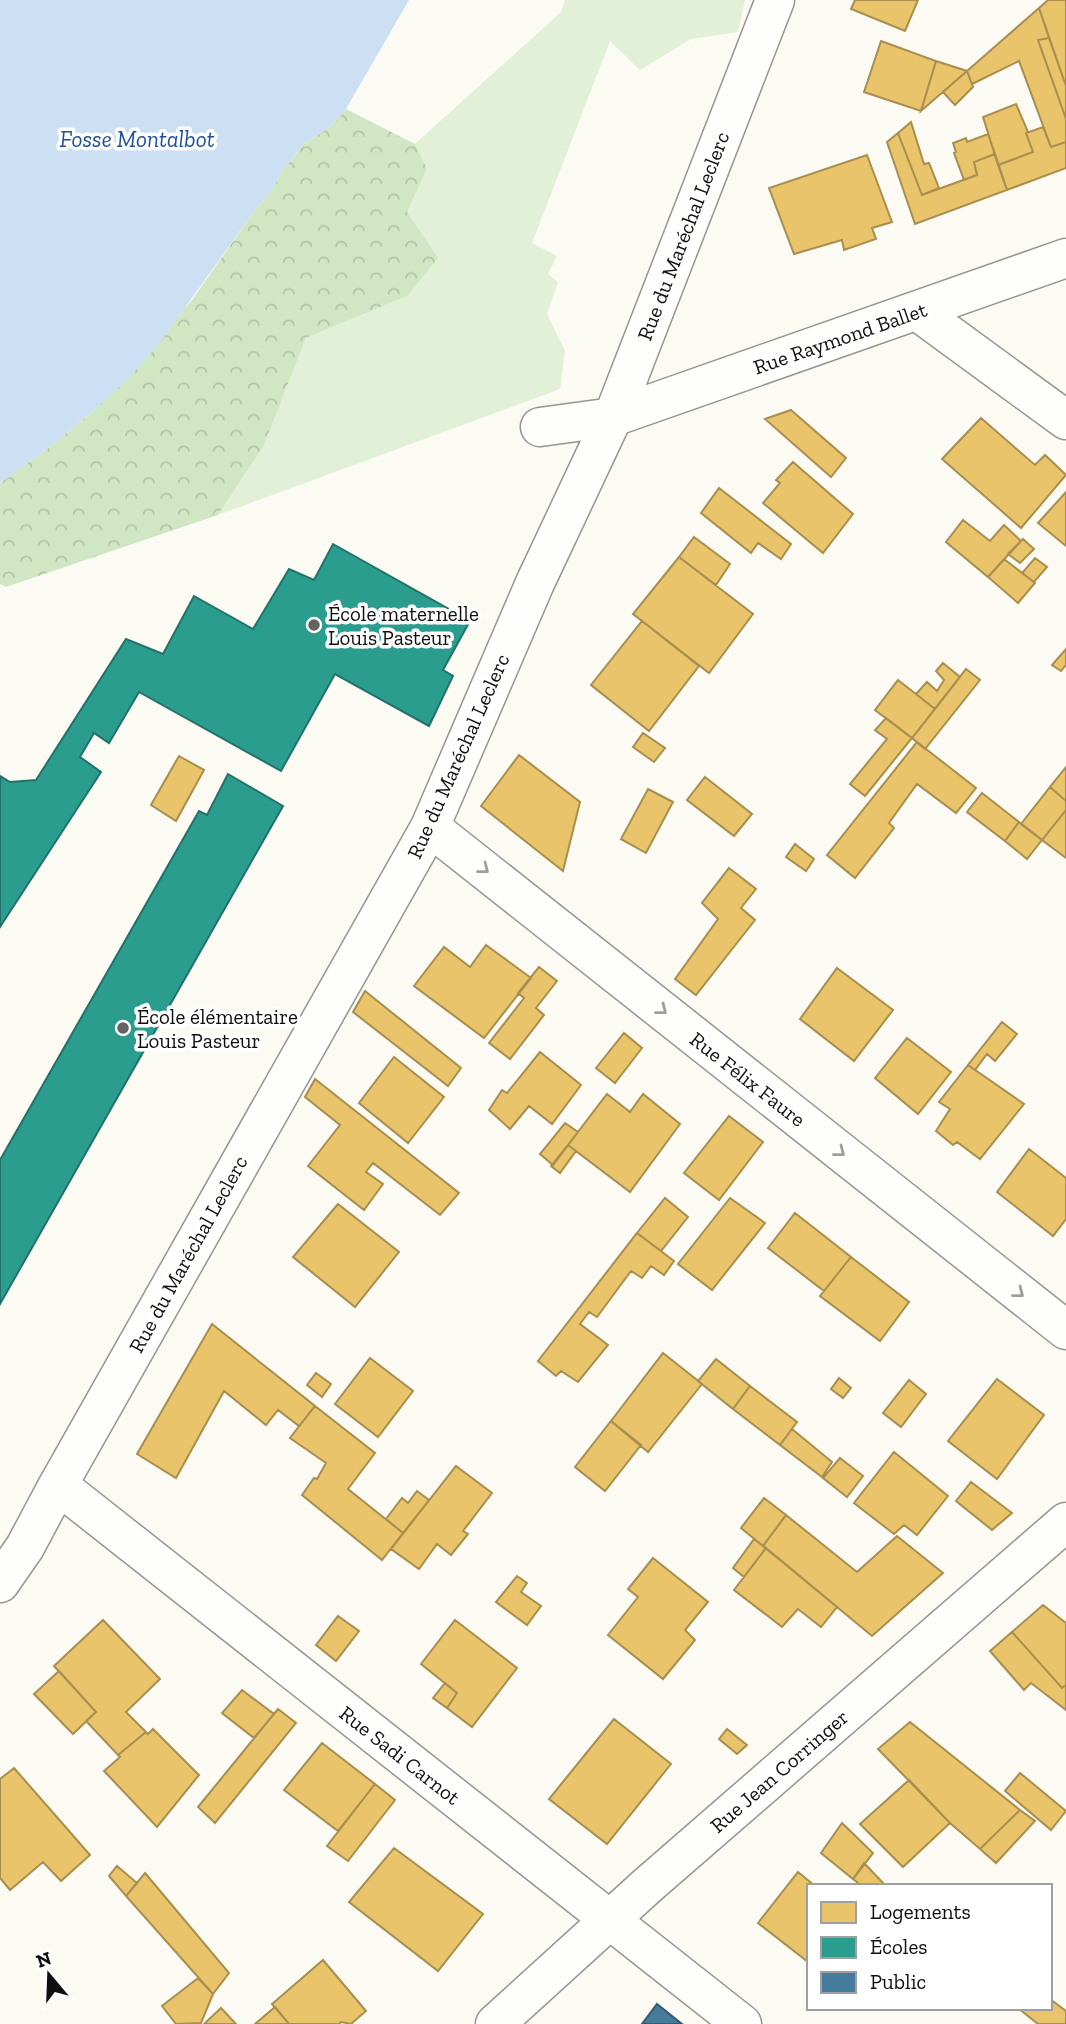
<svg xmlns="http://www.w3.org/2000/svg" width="1066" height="2024" viewBox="0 0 1066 2024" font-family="'Zilla Slab',serif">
	<defs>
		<pattern id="forest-crowns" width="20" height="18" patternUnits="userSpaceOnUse" patternTransform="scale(1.75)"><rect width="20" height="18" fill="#d1e7c4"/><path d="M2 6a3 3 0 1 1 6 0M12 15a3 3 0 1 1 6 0" fill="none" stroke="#b2c5a7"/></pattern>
	</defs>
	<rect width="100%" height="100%" fill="#fbfbf4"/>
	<path fill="#e1f0d6" d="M565 0H745L738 32 691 39 640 70 610 41 532 243 557 256 548 274 558 282 547 314 565 351 560 389 218 515 264 445 306 338 407 296V212L427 169 415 144 561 12Z"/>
	<path fill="url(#forest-crowns)" d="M346 109 415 144 427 169 407 212 438 258 407 296 306 338 264 445 218 515 6 587 0 584V483L51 446 93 411 192 300 252 214 272 190 282 171 304 144 331 126Z"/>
	<path fill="#cde0f3" d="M0 0H409L346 109 331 126 304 144 282 171 272 190 252 214 159 344 126 381 93 411 51 446 0 483Z"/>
	<path fill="#e9c46a" stroke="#a88e4f" stroke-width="2" d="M855 0H918L905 31 851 9Z
		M1048 0H1066V86L1039 8Z
		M1039 8 1049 38 1038 40 1066 119V142L1051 147 1019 61 972 84 967 71Z
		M1049 38 1066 86V119L1038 40Z
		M881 41 936 61 921 111 864 92Z
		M936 61 967 71 921 111Z
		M967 71 973 87 955 105 943 92Z
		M1016 104 1028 132 1026 133 1033 152 998 165 983 117Z
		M911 122 924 164 929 163 939 188 922 195 898 133Z
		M1043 127 1051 147 1066 142V168L1007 190 998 165 1033 152 1026 133Z
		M898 133 922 195 977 175 974 162 995 154 1007 190 915 224 887 142Z
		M988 134 995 154 974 162 977 175 964 180 954 153 956 152 953 143 966 138 967 142Z
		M867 155 892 222 872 228 876 239 844 250 842 240 794 254 769 188Z
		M791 410 846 458 831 477 765 419Z
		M981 418 1035 465 1045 455 1066 475 1021 528 942 459Z
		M793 462 853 514 823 553 763 503 780 483 776 480Z
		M719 488 791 544 781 559 758 543 751 553 701 513Z
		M1066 492V546L1038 523Z
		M963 520 990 541 1004 525 1021 541 988 577 946 542Z
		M694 537 730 564 716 585 679 557Z
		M1023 539 1034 549 1020 563 1008 554Z
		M679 557 753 614 709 673 633 614Z
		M1035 558 1047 567 1034 582 1022 573Z
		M1004 559 1035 583 1018 603 988 577Z
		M642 621 699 666 649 731 591 685Z
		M1066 649V665L1061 671 1052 665Z
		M943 663 960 677 935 709 916 694 927 682 937 691 944 680 936 671Z
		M966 669 980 680 925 749 912 738Z
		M898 680 935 709 912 738 875 710Z
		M886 718 912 738 865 796 850 784 887 739 875 730Z
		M643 733 665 748 654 762 633 747Z
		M917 742 976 788 956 813 917 784 889 823 894 828 855 878 827 855Z
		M519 755 580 802 563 871 481 806Z
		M179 756 204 770 176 821 151 805Z
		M1066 767V801L1050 787Z
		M705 777 752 814 734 836 687 800Z
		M1050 787 1066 801V810L1042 840 1021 824Z
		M648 789 673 802 646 853 621 839Z
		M982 793 1019 822 1005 841 967 812Z
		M1066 810V858L1042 840Z
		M1019 822 1042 840 1027 859 1005 841Z
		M795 844 814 859 806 871 786 857Z
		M729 868 756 889 741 908 755 920 696 995 675 979 718 919 702 903Z
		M486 945 531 978 484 1038 414 986 444 947 470 967Z
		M539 967 557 981 536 1008 544 1015 510 1059 489 1043 524 998 518 993Z
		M837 968 893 1010 854 1061 800 1019Z
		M365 991 461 1068 448 1086 353 1012Z
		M1002 1022 1017 1034 995 1061 987 1054 975 1070 968 1065Z
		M624 1033 642 1048 615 1083 596 1068Z
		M907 1038 951 1072 918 1114 875 1078Z
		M540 1052 581 1085 552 1124 529 1106 510 1129 489 1110 502 1090 507 1093Z
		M394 1057 444 1097 408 1143 359 1103Z
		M968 1065 1024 1104 980 1159 957 1142 953 1145 936 1131 950 1109 939 1102Z
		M315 1079 459 1193 440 1215 373 1163 366 1172 383 1184 364 1210 308 1166 340 1125 305 1097Z
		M607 1094 630 1112 643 1094 680 1124 630 1192 568 1145Z
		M729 1116 763 1142 719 1200 684 1173Z
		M565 1123 578 1132 553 1165 540 1154Z
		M568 1145 576 1151 560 1173 551 1166Z
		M1029 1149 1066 1178V1219L1053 1236 997 1192Z
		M665 1198 688 1217 661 1251 637 1233Z
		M730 1198 765 1223 712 1290 678 1264Z
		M338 1204 399 1252 355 1307 293 1257Z
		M795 1213 851 1257 824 1291 768 1248Z
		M637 1233 674 1261 664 1275 651 1266 642 1278 631 1271 597 1317 589 1312 580 1324 608 1345 578 1382 561 1371 556 1376 538 1361Z
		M851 1257 909 1302 880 1341 820 1296Z
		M212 1324 315 1406 299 1426 278 1410 266 1425 224 1391 176 1478 137 1454Z
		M663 1353 702 1384 648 1452 611 1421Z
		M370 1358 413 1391 378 1437 335 1404Z
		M716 1359 750 1386 733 1409 698 1381Z
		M316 1373 331 1384 322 1397 307 1385Z
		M839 1378 851 1388 843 1398 831 1389Z
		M997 1379 1044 1415 997 1479 948 1441Z
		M909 1380 926 1394 901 1427 883 1413Z
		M750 1386 797 1422 780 1445 733 1409Z
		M315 1406 375 1453 348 1489 403 1533 382 1560 302 1495 314 1478 317 1479 326 1463 290 1438Z
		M611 1421 641 1445 605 1491 575 1467Z
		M792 1429 832 1462 822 1477 780 1445Z
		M894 1452 948 1496 917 1535 904 1525 894 1534 854 1503Z
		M840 1458 863 1476 847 1497 823 1478Z
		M456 1466 492 1493 463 1531 468 1534 451 1555 437 1544 419 1569 391 1549Z
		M971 1482 1012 1513 992 1530 956 1501Z
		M417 1491 429 1500 403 1533 386 1519 402 1498 408 1503Z
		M764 1498 786 1515 763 1546 741 1528Z
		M786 1515 857 1572 897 1536 943 1573 872 1636 763 1546Z
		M754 1539 766 1548 744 1577 733 1568Z
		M766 1548 837 1607 821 1627 798 1609 782 1627 734 1590Z
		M653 1558 708 1602 685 1630 695 1640 663 1679 608 1635 638 1597 628 1589Z
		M517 1576 527 1583 521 1592 541 1606 527 1625 496 1602Z
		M1043 1605 1066 1623V1685L1062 1688 1012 1632Z
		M338 1616 359 1631 336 1661 316 1645Z
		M103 1620 160 1679 126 1712 146 1732 118 1755 86 1721 96 1712 54 1666Z
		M455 1620 517 1668 472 1727 447 1708 457 1693 421 1664Z
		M1012 1632 1062 1688 1066 1685V1710L1031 1683 1024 1690 990 1651Z
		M59 1671 96 1712 73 1734 34 1694Z
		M445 1683 457 1693 447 1708 433 1698Z
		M242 1690 274 1714 254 1738 222 1713Z
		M278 1709 296 1723 215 1823 198 1807Z
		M614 1719 671 1764 607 1844 549 1799Z
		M910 1722 1020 1810 980 1849 950 1823 878 1749Z
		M153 1729 199 1775 157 1827 104 1771 120 1757 118 1755 146 1732 148 1734Z
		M727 1729 747 1745 737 1754 719 1739Z
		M322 1743 375 1784 338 1831 284 1790Z
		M14 1768 90 1855 61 1881 43 1862 10 1890 0 1878V1779Z
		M1020 1773 1066 1811 1051 1830 1005 1791Z
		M909 1780 950 1823 903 1867 860 1824Z
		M375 1784 395 1800 348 1861 327 1846Z
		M1020 1810 1035 1821 996 1863 980 1849Z
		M842 1823 873 1853 853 1879 821 1853Z
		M394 1848 483 1914 438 1971 349 1902Z
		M864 1863 886 1886H862L853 1879Z
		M117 1866 137 1883 126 1896 109 1876Z
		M798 1872 815 1886H809L808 1962 758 1923Z
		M145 1873 229 1973 213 1994 126 1896Z
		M323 1960 366 2011 351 2024 341 2022 339 2024H289L272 2004Z
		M198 1978 213 1994 201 2023 176 2024 162 2006Z
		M1050 1999 1066 2011V2024H1038L1018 2008H1050Z
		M275 2007 289 2024H255Z
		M221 2008 236 2024H204Z"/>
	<path fill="#2a9d8f" stroke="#227269" stroke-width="2" d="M333 544 470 621 443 670 453 676 429 726 335 674 281 771 139 692 109 743 94 733 80 757 101 772 0 927V776L10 782 36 780 126 639 163 654 194 596 253 629 289 569 314 580Z
		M228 774 283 806 0 1304V1160L199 811 207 815Z"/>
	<path fill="#457b9d" stroke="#355b72" stroke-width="2" d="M657 2004 682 2024H642Z"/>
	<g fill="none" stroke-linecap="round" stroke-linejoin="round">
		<defs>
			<path id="minor" d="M917 311 1066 420
				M540 427 613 417 1066 258
				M430 827 1066 1330
				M58 1485 742 2024
				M0 1583 25 1547 58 1485 430 827 535 583 613 417 775 0
				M495 2024 648 1885 1066 1522"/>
		</defs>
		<use href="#minor" stroke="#959592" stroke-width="41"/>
		<use href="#minor" stroke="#fefefd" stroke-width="38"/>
	</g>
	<defs><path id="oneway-chevron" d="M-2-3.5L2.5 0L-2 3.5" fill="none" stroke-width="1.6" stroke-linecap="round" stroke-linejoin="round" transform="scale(1.75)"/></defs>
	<g stroke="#9e9e9e">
		<use href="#oneway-chevron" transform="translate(484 869) rotate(38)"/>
		<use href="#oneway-chevron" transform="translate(662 1010) rotate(38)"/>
		<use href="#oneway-chevron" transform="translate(840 1152) rotate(38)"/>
		<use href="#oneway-chevron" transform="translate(1019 1293) rotate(38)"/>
	</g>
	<g fill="#62625f" stroke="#fff" stroke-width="2.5">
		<circle cx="314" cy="625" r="7"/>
		<circle cx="123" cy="1028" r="7"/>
	</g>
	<g text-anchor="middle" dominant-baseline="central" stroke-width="7" stroke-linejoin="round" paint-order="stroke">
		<g font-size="21" fill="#0f0f0f" stroke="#fff">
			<text transform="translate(683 236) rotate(-69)">Rue du Maréchal Leclerc</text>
			<text transform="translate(840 338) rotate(-19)">Rue Raymond Ballet</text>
			<text transform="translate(458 756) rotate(-66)">Rue du Maréchal Leclerc</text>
			<text transform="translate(748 1079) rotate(38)">Rue Félix Faure</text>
			<text transform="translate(188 1254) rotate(-61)">Rue du Maréchal Leclerc</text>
			<text transform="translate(400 1755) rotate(38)">Rue Sadi Carnot</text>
			<text transform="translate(779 1771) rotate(-41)">Rue Jean Corringer</text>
		</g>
		<g font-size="21" fill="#0f0f0f" stroke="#fff" text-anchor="start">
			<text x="328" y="613">École maternelle<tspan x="328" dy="24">Louis Pasteur</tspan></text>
			<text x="137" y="1016">École élémentaire<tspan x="137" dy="24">Louis Pasteur</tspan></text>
		</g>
		<g font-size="23" font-style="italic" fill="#1f519a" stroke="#fff">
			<text x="137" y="139">Fosse Montalbot</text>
		</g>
	</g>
	<rect x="807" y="1884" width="245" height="126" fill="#ffffff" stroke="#9f9f9f" stroke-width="2"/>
	<rect x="821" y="1902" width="35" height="21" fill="#e9c46a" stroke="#9f9f9f" stroke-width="2"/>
	<text x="870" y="1919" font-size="21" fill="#0f0f0f">Logements</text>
	<rect x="821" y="1937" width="35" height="21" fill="#2a9d8f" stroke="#9f9f9f" stroke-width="2"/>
	<text x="870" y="1954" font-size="21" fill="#0f0f0f">Écoles</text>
	<rect x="821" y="1972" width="35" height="21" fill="#457b9d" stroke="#9f9f9f" stroke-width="2"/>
	<text x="870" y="1989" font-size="21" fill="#0f0f0f">Public</text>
	<g transform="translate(49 1975) rotate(341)" stroke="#ffffff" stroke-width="5" paint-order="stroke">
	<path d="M0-5L12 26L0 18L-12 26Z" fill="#0f0f0f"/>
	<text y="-10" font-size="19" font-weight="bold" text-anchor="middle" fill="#0f0f0f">N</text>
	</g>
</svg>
